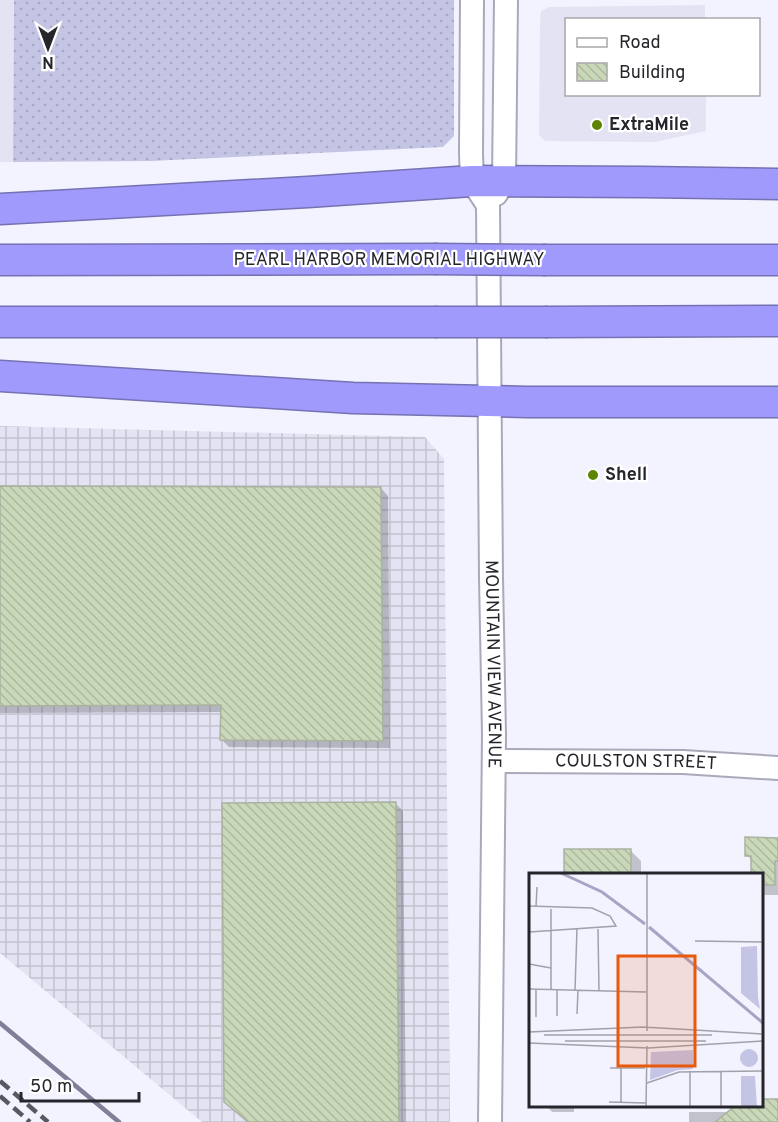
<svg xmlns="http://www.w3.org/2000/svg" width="778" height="1122" viewBox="0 0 778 1122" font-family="Overpass,sans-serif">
	<defs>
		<pattern id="industrial-grid" width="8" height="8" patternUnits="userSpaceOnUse" patternTransform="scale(1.5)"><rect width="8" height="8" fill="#e3e3f3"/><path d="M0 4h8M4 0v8" fill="none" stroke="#c3c3d0"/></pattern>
		<pattern id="grass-dots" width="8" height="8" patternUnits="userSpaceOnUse" patternTransform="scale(1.5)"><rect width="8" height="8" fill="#c4c4e4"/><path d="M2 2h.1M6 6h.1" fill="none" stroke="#a8a8c4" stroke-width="1.8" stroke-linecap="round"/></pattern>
		<pattern id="building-back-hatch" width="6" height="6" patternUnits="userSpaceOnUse" patternTransform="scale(1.5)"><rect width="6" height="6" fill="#c9d8b8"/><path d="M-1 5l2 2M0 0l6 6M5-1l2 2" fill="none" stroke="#acb99e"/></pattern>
	</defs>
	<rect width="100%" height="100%" fill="#f3f3ff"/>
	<path fill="#e3e3f3" d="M0 0H14L13 162H0Z
		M705 5V19L566 20V94L706 95V131L655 142 545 141 539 135 540 21 541 11 549 7Z"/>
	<path fill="url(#industrial-grid)" d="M0 426 425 437 444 459 450 1122H202L0 953Z"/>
	<path fill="url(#grass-dots)" d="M14 0H454V136L443 147 151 161 13 162Z"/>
	<path fill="#0003" d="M0 488H381L388 496 390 748 229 747 222 740V712L0 713Z
		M395 803 403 811 406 1122H249Z
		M778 839V895H763L762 893V874H753V862L747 855Z
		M565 851H631L641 861V874H565Z
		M762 1101H778V1122H689V1112H729L737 1106H762Z
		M547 1106H574V1112H552Z"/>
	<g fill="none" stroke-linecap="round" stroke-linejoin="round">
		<path stroke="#7f7f97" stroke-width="4.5" d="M0 1023 119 1122"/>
	</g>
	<path fill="url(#building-back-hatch)" stroke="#aab2a0" stroke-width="1.5" d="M0 486 381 487 383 741 220 740 221 705 0 706Z
		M396 802 399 1122H248L224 1102 222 803Z
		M745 837 778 838V861H775V885H762V874H751V856H745Z
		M564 849H631V874H564Z
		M762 1099H778V1122H715L735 1106H762Z"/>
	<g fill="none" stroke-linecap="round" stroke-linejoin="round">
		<defs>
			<g id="secondary">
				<path id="s1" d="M472 0 471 153 472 181 488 205 491 577 494 735 490 1122"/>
				<path d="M496 194 504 181 506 0"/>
				<path id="s2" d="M494 761 683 762 778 768"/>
			</g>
			<path id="highway" d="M0 209 308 192 472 181 644 182 778 184
				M0 260 434 259
				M546 260H778
				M0 322H434
				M548 322 778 321
				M0 376 353 398 527 402H778"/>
		</defs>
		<use href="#secondary" stroke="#a9a9bb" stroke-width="26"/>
		<use href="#highway" stroke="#7571b3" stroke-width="33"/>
		<use href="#secondary" stroke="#fff" stroke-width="22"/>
		<use href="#highway" stroke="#a09afc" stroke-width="30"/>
		<path stroke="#585860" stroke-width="4.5" stroke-dasharray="12 6" stroke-linecap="butt" d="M0 1081 48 1122
			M0 1096 30 1122"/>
		<defs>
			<path id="highway-bridge" d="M434 259 546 260
				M434 322H548"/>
		</defs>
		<use href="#highway-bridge" stroke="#7571b3" stroke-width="33" stroke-linecap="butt"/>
		<use href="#highway-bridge" stroke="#a09afc" stroke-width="30"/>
	</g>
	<g fill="#5d8405" stroke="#fff" stroke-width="2">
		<circle cx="597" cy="125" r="6"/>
		<circle cx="593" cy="475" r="6"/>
	</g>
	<g text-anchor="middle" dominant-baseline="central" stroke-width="4.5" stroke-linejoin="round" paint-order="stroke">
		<g font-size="18" font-weight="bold" fill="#25252c" stroke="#fff" text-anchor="start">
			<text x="609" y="125">ExtraMile</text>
			<text x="605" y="475">Shell</text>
		</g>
		<g font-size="18" fill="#25252c" stroke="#fff">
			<text x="389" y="260">PEARL HARBOR MEMORIAL HIGHWAY</text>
			<text stroke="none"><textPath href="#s1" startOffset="669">MOUNTAIN VIEW AVENUE</textPath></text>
			<text stroke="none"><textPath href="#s2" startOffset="142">COULSTON STREET</textPath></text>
		</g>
	</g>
	<g transform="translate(529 873)">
		<rect width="234" height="234" fill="#f3f3ff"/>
		<path d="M228 73 229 124 231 136 212 120V74ZM211 185a9 9 0 1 1 18 0a9 9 0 1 1-18 0ZM164 177V196L149 197 121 207 122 179ZM212 203H226L228 234H212Z" fill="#c4c4e4"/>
		<path fill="none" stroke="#a5a5c5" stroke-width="3" d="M32 0 73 19 116 51M120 54 234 150"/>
		<path fill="none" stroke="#a1a1ab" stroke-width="1.5" d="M118 0V158M0 33 63 35 81 43 87 53 0 59M7 34 8 14M22 36V117M69 56 70 118M166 68 234 69M0 91 22 95M0 116 117 119M7 117V144M28 117V143M46 117 48 55M48 141 49 117M0 159 114 154 234 161M15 162H183M36 168H177M0 170 119 175 234 168M81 195H116M161 198V234M192 198V234M118 210 150 199 234 198M80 229 117 230M92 230V195M117 234 118 173"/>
		<path fill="#e8590c" fill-opacity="0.15" stroke="#e8590c" stroke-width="3" d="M89 83H166V193H89Z"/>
		<rect width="234" height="234" fill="none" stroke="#25252c" stroke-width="3"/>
	</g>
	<rect x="565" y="18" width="195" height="78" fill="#ffffff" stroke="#a8a8ab" stroke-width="1.5"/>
	<rect x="577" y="38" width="30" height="9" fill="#ffffff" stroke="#a8a8ab" stroke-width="1.5"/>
	<text x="619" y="48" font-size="18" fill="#25252c">Road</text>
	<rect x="577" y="63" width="30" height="18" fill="url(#building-back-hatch)" stroke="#a8a8ab" stroke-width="1.5"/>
	<text x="619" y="78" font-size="18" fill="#25252c">Building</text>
	<g transform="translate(48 48) rotate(180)" stroke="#ffffff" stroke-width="4.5" paint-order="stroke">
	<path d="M0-4.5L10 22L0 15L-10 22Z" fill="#25252c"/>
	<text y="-9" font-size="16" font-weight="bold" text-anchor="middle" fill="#25252c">N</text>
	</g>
	<path d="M21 1092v9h118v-9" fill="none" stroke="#25252c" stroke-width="3"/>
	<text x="30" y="1092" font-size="18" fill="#25252c" stroke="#ffffff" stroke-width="4.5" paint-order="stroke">50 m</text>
</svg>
